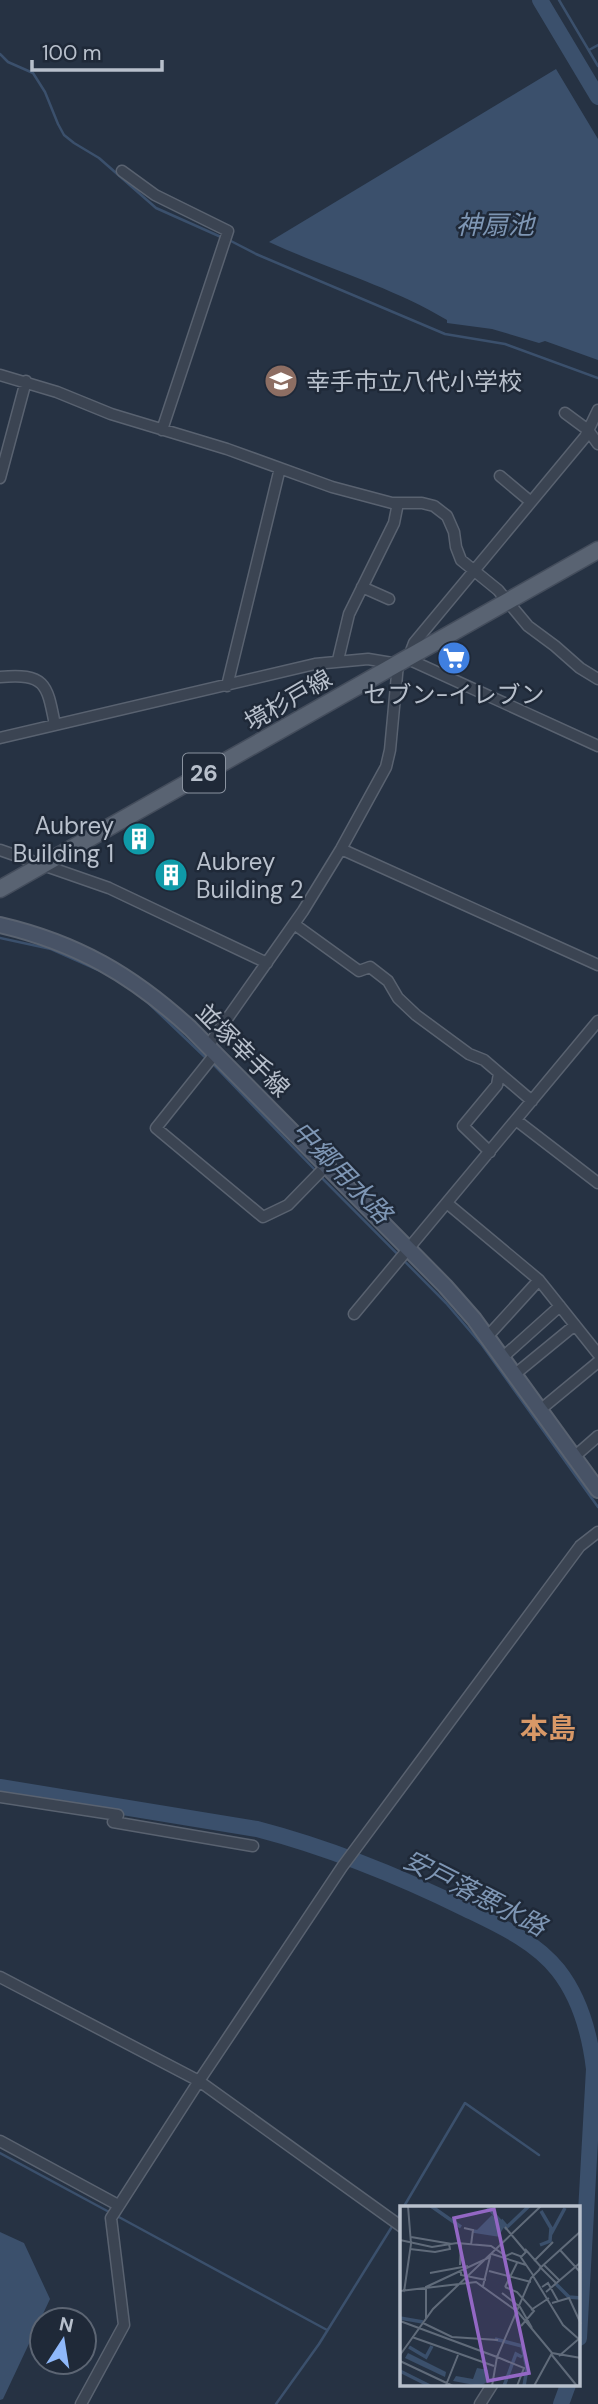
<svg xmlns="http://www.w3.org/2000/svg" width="598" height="2404" viewBox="0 0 598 2404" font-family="'DM Sans','Noto Sans JP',sans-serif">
	<rect width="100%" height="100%" fill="#263243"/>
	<path fill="#3b506c" d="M556 69 598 139V360L545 341 539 343 492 329 447 323V320C392 287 328 269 269 242Z
		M0 2232 24 2243 50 2299 3 2399 0 2400Z"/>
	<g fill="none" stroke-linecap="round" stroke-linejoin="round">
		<path stroke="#3b506c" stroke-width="2.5" d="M559 0 598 66
			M589 50 598 45
			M0 54 8 62 33 73 45 92 58 124 64 135 74 143 99 158 156 208 221 237
			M227 239 256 254 445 334 505 344 598 378
			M0 938 51 949 105 973 132 990
			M141 996 207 1059
			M212 1063 317 1172
			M321 1177 446 1303 482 1345 598 1507
			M0 2153 111 2213
			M403 2208 465 2103 539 2155
			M117 2216 327 2330
			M397 2219 402 2210
			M276 2404 319 2344 393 2225"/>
		<path stroke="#3b506c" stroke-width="16" d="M540 0 598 97
			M0 1787 257 1829C330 1848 399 1876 466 1909 499 1925 535 1941 558 1970 580 1998 590 2035 594 2069L579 2338
			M561 2404 568 2385"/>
		<defs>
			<path id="minor" d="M122 171 155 195 228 231 162 430
				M0 375 57 392 111 414 227 449 332 487 392 503H422L434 506 447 516 454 532 456 547 461 560 498 590 528 626 555 646 580 668 598 679
				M598 410 585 437 414 643 408 659 598 746
				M565 413 588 430 598 444
				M500 476 531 502
				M0 478 26 381
				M362 587 389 599
				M338 660 349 614 394 523 398 503
				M0 677C46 673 47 684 55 725
				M227 686 280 468
				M0 738 315 664 368 659 398 664 390 750 386 767 341 849 303 911 208 1046
				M341 849 598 965
				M0 850 109 888 267 963
				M294 924 359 971 370 967 388 981 398 998 416 1015 469 1054 484 1060 532 1101
				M215 1054 156 1128 263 1217 288 1205 326 1166
				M516 1120 598 1183
				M490 1152 463 1126 497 1085 499 1074
				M448 1204 539 1280 598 1354
				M354 1314 598 1021
				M487 1337 539 1280
				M502 1358 560 1306
				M514 1375 575 1325
				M540 1410 598 1362
				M574 1457 598 1436
				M0 1797 118 1815 113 1822 253 1846
				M0 1977 199 2081 111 2218 124 2325 81 2404
				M0 2141 118 2205
				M402 2227 199 2081 342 1867 580 1546 598 1532
				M480 2404 492 2385"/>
			<path id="secondary" d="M0 925C77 943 132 975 190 1028L445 1286 474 1319 598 1490"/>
			<path id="primary" d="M0 889 598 550"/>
		</defs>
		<use href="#minor" stroke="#596270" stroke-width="13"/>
		<use href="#secondary" stroke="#596270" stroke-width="18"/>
		<use href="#primary" stroke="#444d5c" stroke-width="19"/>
		<use href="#minor" stroke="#3b4452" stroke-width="10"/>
		<use href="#secondary" stroke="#485366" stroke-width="14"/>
		<use href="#primary" stroke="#596372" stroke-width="16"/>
	</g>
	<defs>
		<symbol id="school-disc" viewBox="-11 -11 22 22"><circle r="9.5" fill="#8d6e63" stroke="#1f2938"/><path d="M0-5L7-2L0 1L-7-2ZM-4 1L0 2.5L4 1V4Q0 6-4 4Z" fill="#fff"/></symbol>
		<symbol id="supermarket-disc" viewBox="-11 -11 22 22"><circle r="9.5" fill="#3f7fe0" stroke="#1f2938"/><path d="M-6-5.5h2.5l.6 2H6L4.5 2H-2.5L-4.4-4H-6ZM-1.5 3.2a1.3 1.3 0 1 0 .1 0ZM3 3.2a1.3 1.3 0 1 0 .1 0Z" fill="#fff"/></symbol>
		<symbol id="building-disc" viewBox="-11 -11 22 22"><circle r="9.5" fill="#0f9aa8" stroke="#1f2938"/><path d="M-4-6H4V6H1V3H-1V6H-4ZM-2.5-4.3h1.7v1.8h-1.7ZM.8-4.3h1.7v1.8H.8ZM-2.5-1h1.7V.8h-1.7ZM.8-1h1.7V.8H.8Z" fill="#fff"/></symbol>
	</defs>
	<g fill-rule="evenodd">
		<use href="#school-disc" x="262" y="362" width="38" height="38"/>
		<use href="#supermarket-disc" x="435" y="639" width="38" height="38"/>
		<use href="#building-disc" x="120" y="820" width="38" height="38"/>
		<use href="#building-disc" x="152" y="856" width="38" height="38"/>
	</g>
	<g text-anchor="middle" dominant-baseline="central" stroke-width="5" stroke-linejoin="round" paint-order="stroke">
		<rect fill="#1f2938" stroke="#8a93a0" stroke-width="2" x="183" y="753.5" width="42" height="39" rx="5"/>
		<g font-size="23" font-weight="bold" fill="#b8c0cc">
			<text x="204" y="773">26</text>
		</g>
		<g font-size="24" fill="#b8c0cc" stroke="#1f2938" text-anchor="start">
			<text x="306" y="381">幸手市立八代小学校</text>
			<text x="454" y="694" text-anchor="middle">セブン-イレブン</text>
			<text x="114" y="825" text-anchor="end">Aubrey<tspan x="114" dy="28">Building 1</tspan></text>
			<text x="196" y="861">Aubrey<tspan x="196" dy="28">Building 2</tspan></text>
		</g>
		<g font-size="24" fill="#b8c0cc" stroke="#1f2938">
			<text transform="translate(288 700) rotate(-30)">境杉戸線</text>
			<text transform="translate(243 1050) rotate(45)">並塚幸手線</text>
		</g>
		<g font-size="26" font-style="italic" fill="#7e96b4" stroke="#1f2938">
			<text x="495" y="225">神扇池</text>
			<text transform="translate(342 1172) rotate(46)">中郷用水路</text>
			<text transform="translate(475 1893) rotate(27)">安戸落悪水路</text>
		</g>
		<g font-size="28" font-weight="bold" fill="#d89867" stroke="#1f2938">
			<text x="548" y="1728">本島</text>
		</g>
	</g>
	<g transform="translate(400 2206)">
		<rect width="180" height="180" fill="#263243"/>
		<path d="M92 9 104 21 100 28 76 25ZM8 147 46 166 45 171 5 152ZM77 162 88 164 89 175 80 180 53 175 56 170 73 173Z" fill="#3b506c"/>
		<path fill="none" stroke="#3b506c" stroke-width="3.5" d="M31 0 61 21M87 0 107 23M101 14 107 21 129 0M73 25 99 29M151 28 165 2M140 39 150 35 151 22 141 5M155 77 169 91 181 92M0 112 23 116M95 133 122 140 127 162 124 180M9 141 26 151 32 140M0 165 30 180M104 180 116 148 122 151"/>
		<path fill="none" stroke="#606b7a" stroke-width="2" d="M105 21 126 46 121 51M64 22 73 24 71 39M11 31 52 38M0 34 32 41 57 37 91 40 106 50 112 47 120 50 133 69M10 43 35 46 50 43 49 38M125 43 141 61M160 44 181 67M92 48 126 59M134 55 153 36M60 59 61 38M144 59 159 74M141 62 156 77M139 63 181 25M61 64V69L86 74M89 65 131 76M30 67 68 60M133 70 163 119 181 135M105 81 117 86 134 105 121 120M105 81 117 57M142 81 148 77 158 95M0 85 76 76 118 106 152 147 181 152M4 86 11 38 8 0M146 86 181 56M102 87 120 101 132 122M152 97 169 92 181 118M131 104 149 92M26 112V81L90 51 83 80M0 115 97 151 92 180M23 117 52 131 98 134M12 131 94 160M151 148 177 180M0 149 33 103 141 0M159 150 181 131M0 155 53 180M46 179 58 149M117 180 124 162 97 151 131 72 140 63M134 180 152 147"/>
		<path fill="#9367c4" fill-opacity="0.15" stroke="#9367c4" stroke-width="3.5" d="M94 3 129 167 88 175 54 12Z"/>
		<rect width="180" height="180" fill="none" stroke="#b8c0cc" stroke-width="3.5"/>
	</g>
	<g transform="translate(63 2341) rotate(12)"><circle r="33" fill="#1f2938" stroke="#5c6573" stroke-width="2"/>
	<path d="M0-5L12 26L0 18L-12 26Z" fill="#8fb8fa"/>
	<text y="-10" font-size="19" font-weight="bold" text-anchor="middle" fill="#b8c0cc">N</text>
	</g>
	<path d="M32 60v10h130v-10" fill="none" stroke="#b8c0cc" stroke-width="3.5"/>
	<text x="42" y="60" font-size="21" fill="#b8c0cc" stroke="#1f2938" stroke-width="5" paint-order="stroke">100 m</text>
</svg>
